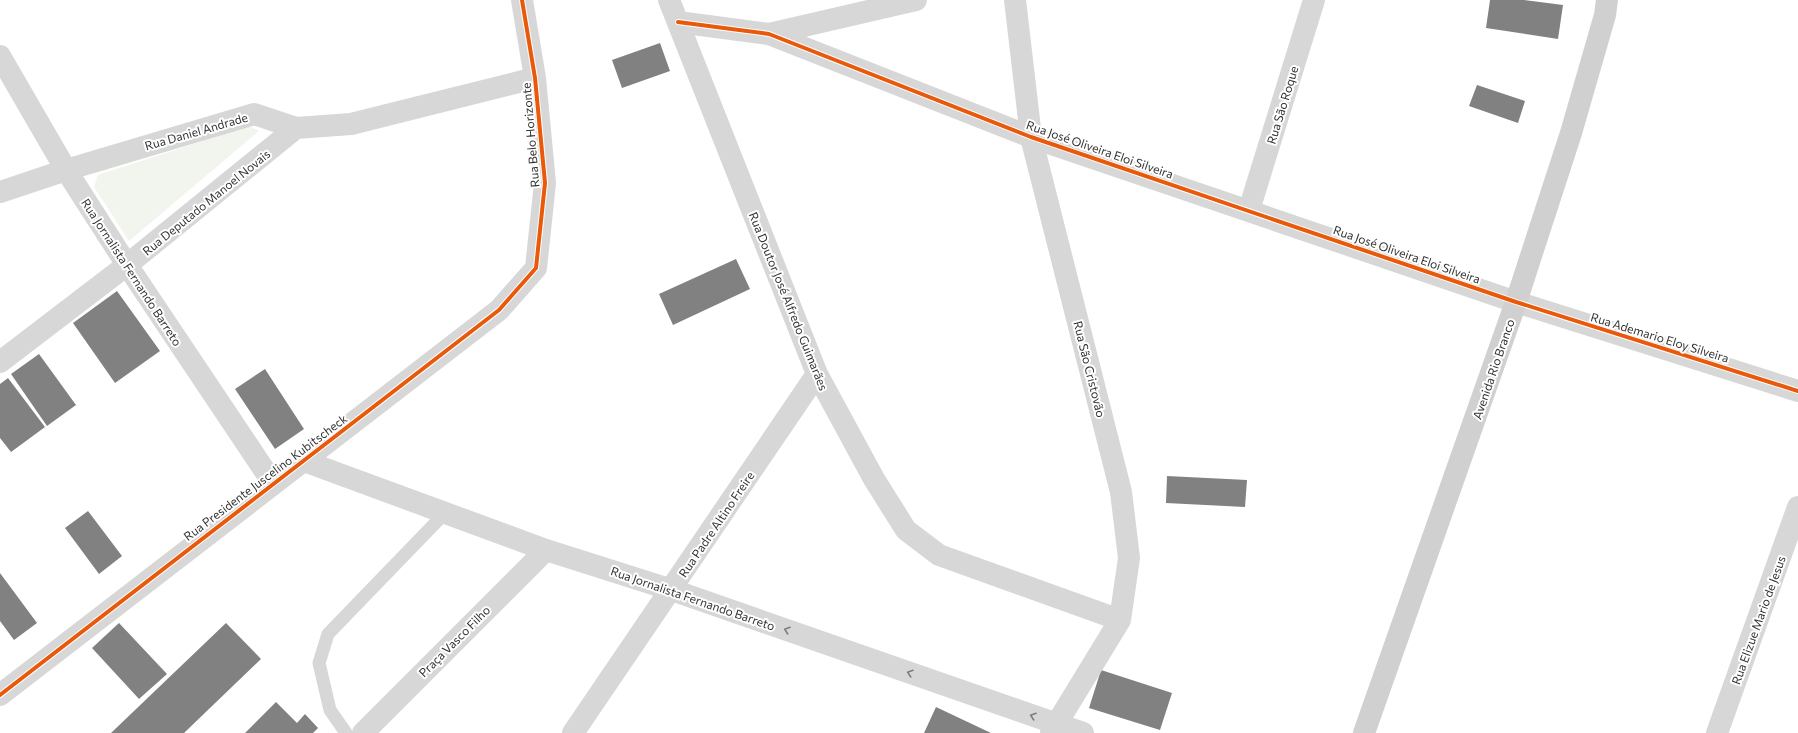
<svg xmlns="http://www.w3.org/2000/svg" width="1798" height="733" viewBox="0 0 1798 733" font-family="Commissioner,sans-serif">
	<rect width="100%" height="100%" fill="#fff"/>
	<path fill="#f1f5ed" d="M249 126 259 131 129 241 94 187 98 175Z"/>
	<path fill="#818181" d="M1490 0H1524L1563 5 1558 39 1486 28Z
		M660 43 670 71 622 88 612 60Z
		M1477 85 1525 101 1518 123 1469 106Z
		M736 259 750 289 673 325 659 294Z
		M117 291 160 351 115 383 73 323Z
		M39 354 76 405 47 426 11 374Z
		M265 369 304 429 275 449 235 389Z
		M8 378 45 427 11 452 0 438V384Z
		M1167 476 1247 480 1245 507 1166 503Z
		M88 511 122 556 99 574 65 528Z
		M0 573 37 623 14 640 0 621Z
		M119 623 167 674 139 699 92 648Z
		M226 623 261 659 184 733H111Z
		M1101 670 1172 693 1160 730 1089 708Z
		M276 702 297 723 305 714 318 728 313 733H245Z
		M936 707 991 733H924Z"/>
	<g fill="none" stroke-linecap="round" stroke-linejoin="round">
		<path stroke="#d7d7d7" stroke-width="13" d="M346 733 330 710 319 663 328 634 445 513"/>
		<path stroke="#d7d7d7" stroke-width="22" d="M669 0 817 374 874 479 906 530 939 555 1120 620
			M1015 0 1031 137 1121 492 1129 558 1120 620 1051 733
			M678 22 769 34 1031 137 1516 302 1798 391
			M769 34 916 0
			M0 56 66 170 127 265 273 483
			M0 192 66 170 254 114 296 128 351 124 535 78
			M1249 210 1314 0
			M0 362 127 265 296 128
			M304 461 546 550 672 590 1083 733
			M0 695 499 310 536 268 545 183 535 78 522 0
			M363 733 546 550
			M573 733 817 374
			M1717 733 1798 507"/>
		<path stroke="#d0d0d0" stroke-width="22" d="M1364 733 1516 302 1571 133 1605 15 1607 0"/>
		<defs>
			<path id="cycleway" d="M678 22 769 34 1031 137 1516 302 1798 391
				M0 695 499 310 536 268 545 183 535 78 522 0"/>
		</defs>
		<use href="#cycleway" stroke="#fff" stroke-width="6"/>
		<use href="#cycleway" stroke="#e8590c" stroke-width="4"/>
	</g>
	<defs><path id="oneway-chevron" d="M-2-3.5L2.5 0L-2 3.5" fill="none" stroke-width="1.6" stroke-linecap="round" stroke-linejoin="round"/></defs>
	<g stroke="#7d7d7d">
		<use href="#oneway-chevron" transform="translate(787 630) rotate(-161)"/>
		<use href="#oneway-chevron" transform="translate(910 673) rotate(-161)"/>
		<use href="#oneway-chevron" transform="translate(1033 716) rotate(-161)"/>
	</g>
	<g text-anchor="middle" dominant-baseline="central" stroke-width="4" stroke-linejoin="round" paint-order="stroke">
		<g font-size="12" fill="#333" stroke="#fff">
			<text transform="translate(1282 105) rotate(-73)">Rua São Roque</text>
			<text transform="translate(196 131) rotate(-16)">Rua Daniel Andrade</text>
			<text transform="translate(530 135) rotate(-95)">Rua Belo Horizonte</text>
			<text transform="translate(1100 149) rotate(19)">Rua José Oliveira Eloi Silveira</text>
			<text transform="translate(206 202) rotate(-39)">Rua Deputado Manoel Novais</text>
			<text transform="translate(1407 254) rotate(19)">Rua José Oliveira Eloi Silveira</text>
			<text transform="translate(132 272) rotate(57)">Rua Jornalista Fernando Barreto</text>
			<text transform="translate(789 301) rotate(68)">Rua Doutor José Alfredo Guimarães</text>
			<text transform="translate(1660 337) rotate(17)">Rua Ademario Eloy Silveira</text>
			<text transform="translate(1090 369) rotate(76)">Rua São Cristovão</text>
			<text transform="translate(1493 369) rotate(-71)">Avenida Rio Branco</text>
			<text transform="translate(265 477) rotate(-37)">Rua Presidente Juscelino Kubitscheck</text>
			<text transform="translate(716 524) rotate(-56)">Rua Padre Altino Freire</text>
			<text transform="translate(693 598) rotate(19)">Rua Jornalista Fernando Barreto</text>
			<text transform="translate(1758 620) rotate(-70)">Rua Elizue Mario de Jesus</text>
			<text transform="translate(454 641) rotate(-45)">Praça Vasco Filho</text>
		</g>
	</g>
</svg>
